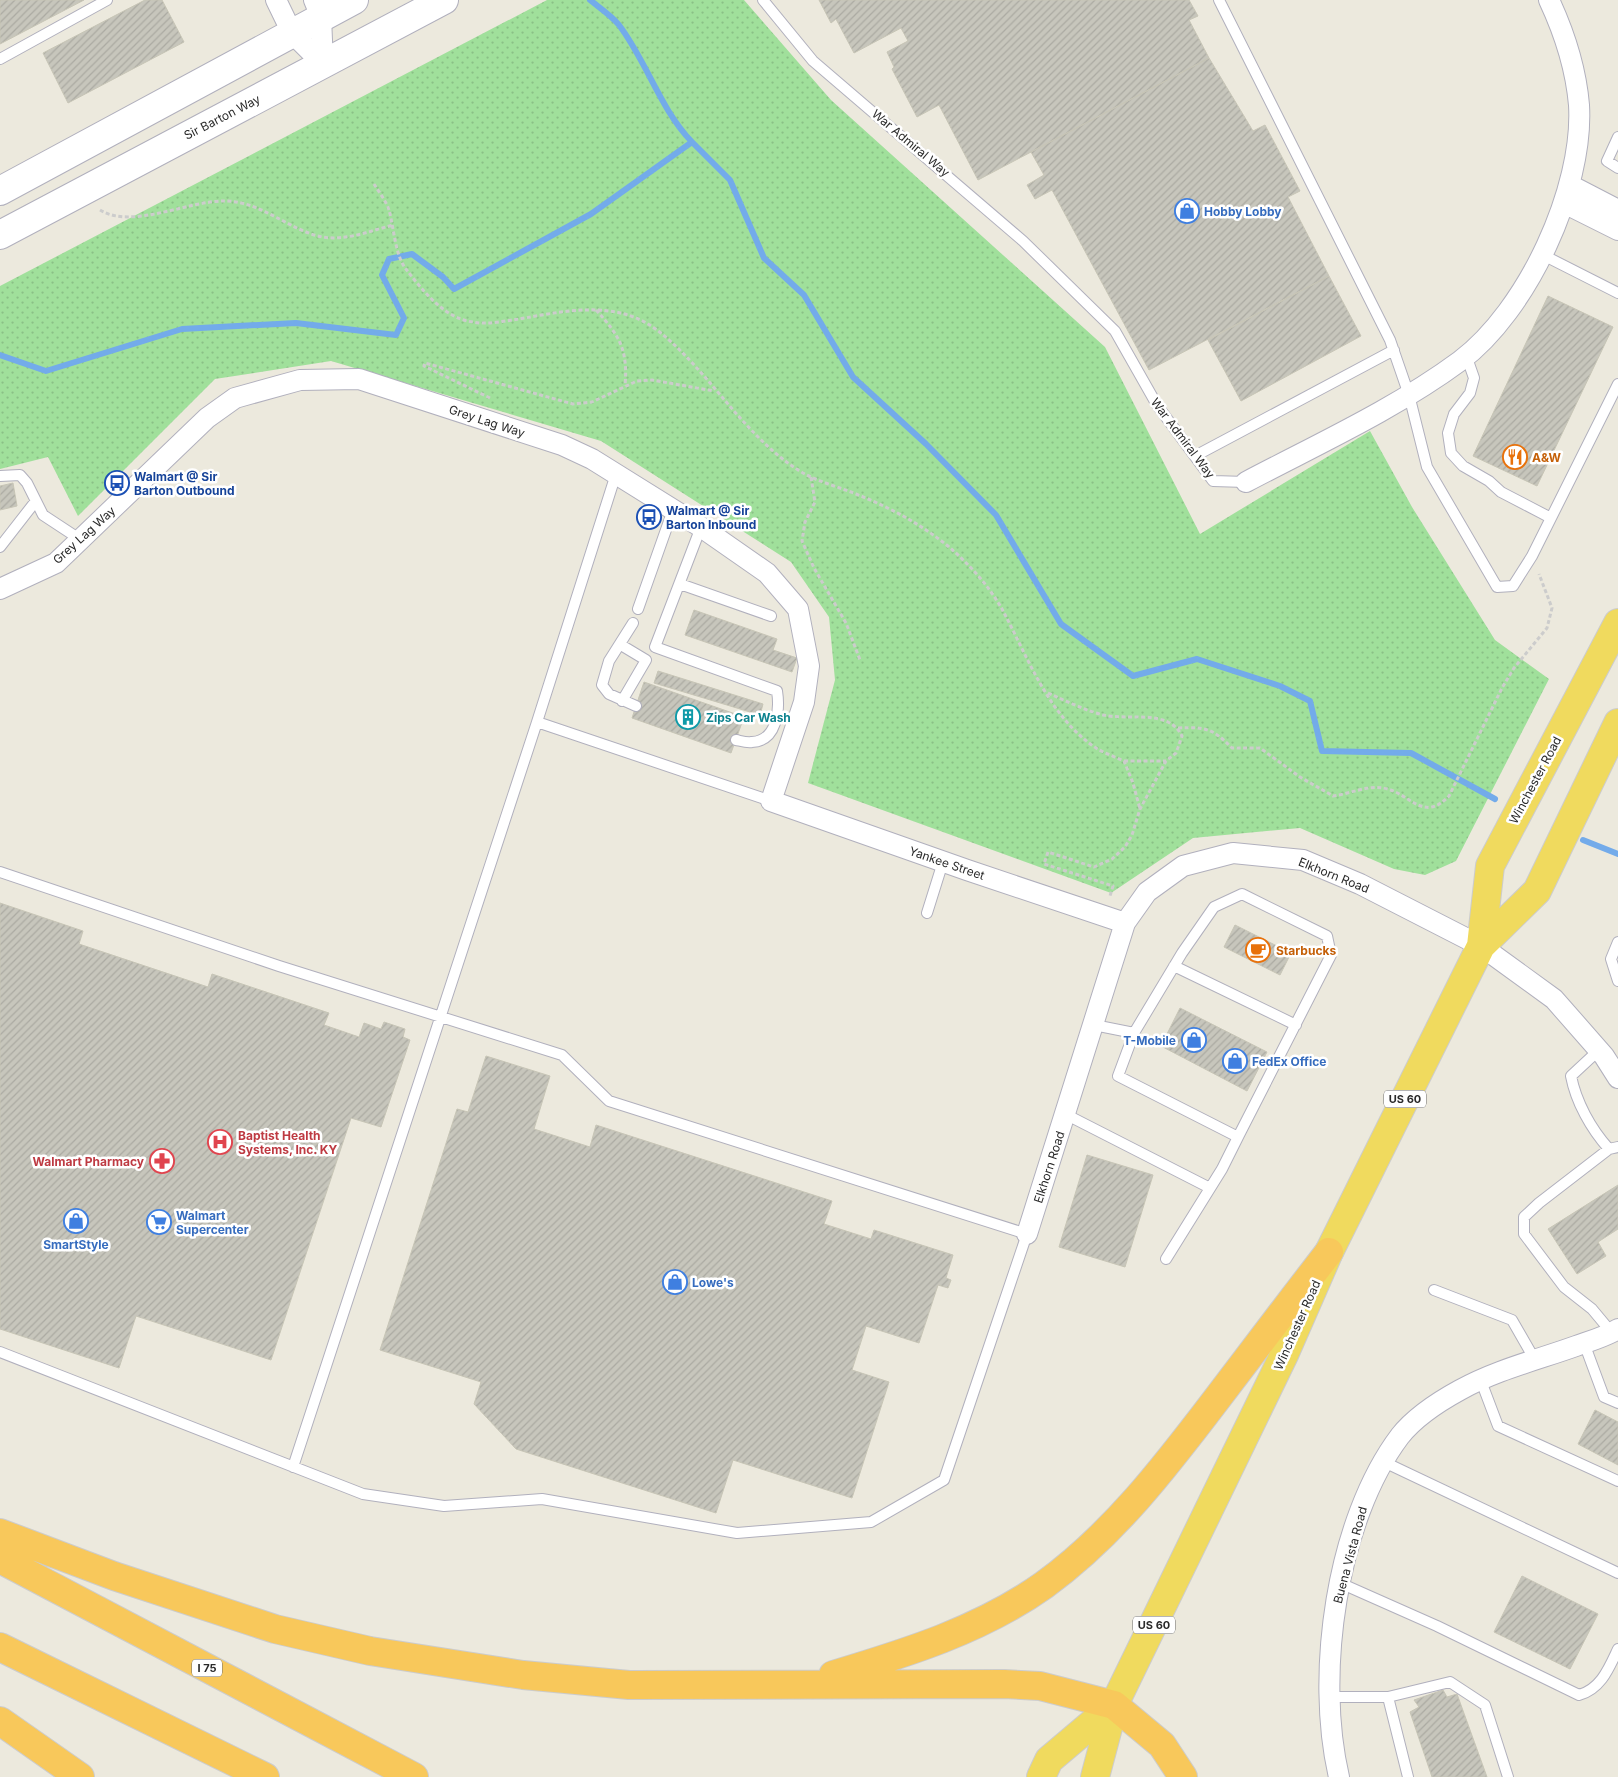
<svg xmlns="http://www.w3.org/2000/svg" width="1618" height="1777" viewBox="0 0 1618 1777" font-family="Inter,sans-serif">
	<defs>
		<pattern id="park-dots" width="8" height="8" patternUnits="userSpaceOnUse" patternTransform="scale(1.25)"><rect width="8" height="8" fill="#a0e09b"/><path d="M2 2h.1M6 6h.1" fill="none" stroke="#8ac086" stroke-width="1.8" stroke-linecap="round"/></pattern>
		<pattern id="building-hatch" width="6" height="6" patternUnits="userSpaceOnUse" patternTransform="scale(1.25)"><rect width="6" height="6" fill="#c7c6bc"/><path d="M-1 1l2-2M0 6l6-6M5 7l2-2" fill="none" stroke="#abaaa2"/></pattern>
	</defs>
	<rect width="100%" height="100%" fill="#ece9dd"/>
	<path fill="url(#park-dots)" d="M547 0H744L831 100 1105 347 1200 534 1370 431 1412 507 1495 640 1549 679 1456 861 1425 875 1394 869 1300 828 1193 838 1111 893 808 783 835 680 829 617 791 562 601 441 331 361 215 379 78 516 48 457 0 469V286Z"/>
	<g fill="none" stroke-linecap="round" stroke-linejoin="round">
		<path stroke="#73abea" stroke-width="6" d="M590 0C600 8 612 16 619 25 647 62 660 109 692 142
			M0 355 46 371 182 329 296 323 396 335 404 318 382 275 389 259 412 254 443 277 454 289 591 214 692 142 730 180 764 258 804 295 853 377 926 444 996 515 1061 624 1133 676 1197 659 1280 686 1310 701 1322 751 1411 753 1495 799
			M1583 840 1618 854"/>
	</g>
	<path fill="url(#building-hatch)" stroke="#c7c5b6" d="M0 0H84L0 44Z
		M145 0H162L184 42 68 103 43 53Z
		M819 0H1189L1198 16 1189 20 1209 58 978 180 939 105 917 117 892 69 894 67 887 52 908 41 901 28 854 53 836 19 831 23Z
		M1209 58 1253 131 1265 125 1300 191 1288 197 1329 276 1149 370 1052 190 1035 199 1027 185 1044 175 1031 152Z
		M1329 276 1361 336 1241 401 1208 340Z
		M1548 296 1613 327 1537 486 1473 456Z
		M13 483 17 506 0 510V486Z
		M650 517 654 519 651 527 646 525Z
		M694 610 777 639 773 650 797 658 792 672 685 635Z
		M658 671 763 704 760 715 654 683Z
		M644 682 744 717 731 753 632 718Z
		M0 903 83 931 79 944 208 987 212 974 329 1013 324 1025 359 1037 364 1023 381 1029 384 1022 405 1029 403 1037 410 1040 381 1127 351 1118 271 1360 136 1316 119 1368 0 1329Z
		M1235 925 1291 953 1280 975 1224 947Z
		M1180 1008 1267 1052 1247 1091 1161 1046Z
		M486 1056 550 1076 534 1129 590 1147 596 1125 832 1201 824 1224 871 1239 874 1230 953 1255 946 1278 951 1280 948 1288 938 1285 919 1343 866 1326 852 1370 889 1382 852 1498 733 1460 716 1513 516 1449 474 1404 481 1382 380 1350 457 1109 468 1112Z
		M1087 1155 1153 1175 1125 1267 1059 1247Z
		M1618 1185V1229L1598 1242 1606 1256 1577 1274 1548 1229Z
		M1595 1410 1618 1422V1465L1578 1444Z
		M1522 1576 1598 1614 1570 1669 1494 1632Z
		M1443 1690 1447 1697 1457 1694 1487 1777H1432L1410 1712 1419 1707 1414 1700Z"/>
	<g fill="none" stroke-linecap="round" stroke-linejoin="round">
		<defs>
			<path id="service" d="M763 0 813 61 1023 241 1115 331 1157 405 1213 481 1246 482
				M1219 0 1390 340 1409 395 1427 467 1497 587 1513 586 1532 556 1618 384
				M0 59 107 0
				M1618 137 1607 161 1618 168
				M1541 254 1618 293
				M1466 355 1474 378 1470 393 1454 414 1448 433 1451 453 1463 466 1489 481 1501 492 1551 518
				M1195 456 1394 350
				M616 474 537 722 771 801
				M0 476 20 475 27 483 43 515 81 540
				M701 527 655 647 777 691C780 710 777 741 752 742 747 743 741 741 736 740
				M0 547 35 502
				M680 584 771 616
				M638 609 673 510
				M633 623 609 661 602 685 609 694 636 706
				M621 645 646 660 622 701
				M0 872 279 966 562 1055 609 1101 1027 1234 944 1480 871 1522 737 1533 542 1499 444 1506 363 1494 0 1352
				M927 913 943 862
				M1618 942 1611 959 1618 981
				M1174 966 1296 1025
				M1094 1025 1134 1033 1182 953 1214 907 1242 894 1327 936 1331 955 1238 1137 1118 1076 1134 1033
				M1599 1050 1571 1076C1576 1102 1591 1129 1609 1149L1618 1147
				M1065 1114 1210 1188
				M1609 1149 1539 1203 1524 1217V1234L1564 1287 1592 1309 1612 1333
				M1166 1259 1222 1169 1238 1137
				M1434 1290 1512 1320 1535 1360
				M1584 1343 1604 1397 1618 1403
				M1481 1381 1498 1426 1618 1481
				M1384 1462 1618 1573
				M293 1467 537 722
				M1340 1583 1437 1626 1579 1695C1601 1689 1609 1668 1618 1649
				M1329 1697H1388L1408 1777
				M1388 1697 1450 1682 1485 1705 1508 1777"/>
			<path id="minor" d="M276 0 292 33 323 64
				M314 0 321 17 323 64
				M1570 185 1618 210
				M1564 203 1618 230
				M1246 482C1318 444 1395 409 1460 361 1527 311 1584 189 1579 105 1576 70 1564 32 1549 0
				M0 589 56 563 207 418 235 398 300 380 359 379 562 445 592 459 701 527 767 573 798 609 809 666 804 702 771 801 967 870 1125 923
				M1027 1234 1125 923 1147 892 1183 866 1233 853 1303 860 1360 884 1481 946 1554 999 1604 1056 1618 1078
				M1339 1777C1315 1675 1336 1521 1400 1436 1415 1417 1438 1402 1460 1390 1496 1370 1537 1360 1576 1346 1590 1341 1605 1337 1618 1329"/>
			<path id="secondary" d="M0 191 354 0
				M0 235 444 0"/>
			<path id="trunk" d="M1481 946 1490 866 1618 623
				M1041 1777 1049 1760 1114 1705
				M1095 1777 1114 1705 1284 1355 1329 1252 1481 946 1537 891 1618 723"/>
			<path id="motorway" d="M0 1533 114 1576 275 1629 370 1651 523 1675 629 1685 1004 1684 1040 1686 1114 1705 1162 1745 1183 1777
				M0 1559 414 1777
				M0 1647 265 1777
				M833 1675C906 1653 981 1630 1044 1585 1113 1535 1165 1467 1216 1400 1254 1350 1291 1301 1329 1252
				M0 1721 80 1777"/>
		</defs>
		<use href="#service" stroke="#b1b0bd" stroke-width="12"/>
		<use href="#minor" stroke="#b1b0bd" stroke-width="22"/>
		<use href="#secondary" stroke="#b1b0bd" stroke-width="30"/>
		<use href="#trunk" stroke="#ccc" stroke-width="30"/>
		<use href="#motorway" stroke="#ccc" stroke-width="30"/>
		<path stroke="#ccc" stroke-width="3" stroke-dasharray="4 2.5" stroke-linecap="butt" d="M374 184C379 192 386 201 389 210 394 228 395 255 406 269 422 290 445 319 473 322 487 325 504 321 519 319 565 311 616 299 657 330 711 372 743 437 803 473 819 482 839 487 856 494 889 507 921 524 949 547 969 564 989 586 1002 609 1028 657 1048 716 1096 748 1104 753 1115 757 1124 761L1133 783 1140 809
			M100 210C132 230 189 200 226 201 262 202 289 230 322 237 346 241 370 231 393 225
			M596 310C620 336 628 350 625 386
			M490 398 424 366 425 363 573 404 592 402 637 381 652 380 714 391
			M811 477 815 502 805 522 802 541 814 568 846 623 860 660
			M1048 693C1066 701 1084 710 1103 715 1128 721 1168 708 1182 736L1176 753 1166 761 1140 809 1132 835 1125 847 1112 859 1094 867 1048 852 1044 864 1113 886 1110 896
			M1178 728C1206 727 1212 728 1232 748H1260L1300 777 1333 796C1349 794 1368 785 1383 788 1410 792 1422 824 1449 796L1502 688 1514 668 1547 628 1552 608 1539 574
			M1124 761H1166"/>
		<use href="#service" stroke="#fff" stroke-width="10"/>
		<use href="#minor" stroke="#fff" stroke-width="20"/>
		<use href="#secondary" stroke="#fff" stroke-width="28"/>
		<use href="#trunk" stroke="#f0da5e" stroke-width="28"/>
		<use href="#motorway" stroke="#f8c85b" stroke-width="28"/>
	</g>
	<defs>
		<symbol id="shop-ring" viewBox="-11 -11 22 22"><circle r="9.5" fill="#fff" stroke="#3f7fe0" stroke-width="1.5"/><path d="M-5-2.5h2.3a2.7 3.5 0 0 1 5.4 0H5L5.5 6h-11ZM-1.5-2.5h3a1.5 2.3 0 0 0-3 0Z" fill="#3f7fe0"/></symbol>
		<symbol id="restaurant-ring" viewBox="-11 -11 22 22"><circle r="9.5" fill="#fff" stroke="#e8710a" stroke-width="1.5"/><path d="M-5-6h1v4h1v-4h1v4h1v-4h1v5L-1.5 .5V6h-2V.5L-5-1ZM5-6V6H3V1.5H1.5Q1.5-4 5-6Z" fill="#e8710a"/></symbol>
		<symbol id="bus-ring" viewBox="-11 -11 22 22"><circle r="9.5" fill="#fff" stroke="#1a4fb4" stroke-width="1.5"/><path d="M-5-6H5V4H4V6H2V4H-2V6H-4V4H-5ZM-3.5-4V0h7V-4ZM-3.5 1.2v1.5H-2V1.2ZM2 1.2v1.5H3.5V1.2Z" fill="#1a4fb4"/></symbol>
		<symbol id="building-ring" viewBox="-11 -11 22 22"><circle r="9.5" fill="#fff" stroke="#0f9aa8" stroke-width="1.5"/><path d="M-4-6H4V6H1V3H-1V6H-4ZM-2.5-4.3h1.7v1.8h-1.7ZM.8-4.3h1.7v1.8H.8ZM-2.5-1h1.7V.8h-1.7ZM.8-1h1.7V.8H.8Z" fill="#0f9aa8"/></symbol>
		<symbol id="cafe-ring" viewBox="-11 -11 22 22"><circle r="9.5" fill="#fff" stroke="#e8710a" stroke-width="1.5"/><path d="M-5.5-4.5H6V0H3Q3 3.5 0 3.5H-2.5Q-5.5 3.5-5.5 0ZM3-3.2v2h1.7v-2ZM-6 4.5H4V6H-6Z" fill="#e8710a"/></symbol>
		<symbol id="hospital-ring" viewBox="-11 -11 22 22"><circle r="9.5" fill="#fff" stroke="#e0444e" stroke-width="1.5"/><path d="M-5-5h3v3.5h4V-5h3V5h-3V1.5h-4V5h-3Z" fill="#e0444e"/></symbol>
		<symbol id="pharmacy-ring" viewBox="-11 -11 22 22"><circle r="9.5" fill="#fff" stroke="#e0444e" stroke-width="1.5"/><path d="M-2-6h4v4h4v4h-4v4h-4v-4h-4v-4h4Z" fill="#e0444e"/></symbol>
		<symbol id="supermarket-ring" viewBox="-11 -11 22 22"><circle r="9.5" fill="#fff" stroke="#3f7fe0" stroke-width="1.5"/><path d="M-6-5.5h2.5l.6 2H6L4.5 2H-2.5L-4.4-4H-6ZM-1.5 3.2a1.3 1.3 0 1 0 .1 0ZM3 3.2a1.3 1.3 0 1 0 .1 0Z" fill="#3f7fe0"/></symbol>
	</defs>
	<g fill-rule="evenodd">
		<use href="#shop-ring" x="1173" y="197" width="28" height="28"/>
		<use href="#restaurant-ring" x="1501" y="443" width="28" height="28"/>
		<use href="#bus-ring" x="103" y="469" width="28" height="28"/>
		<use href="#bus-ring" x="635" y="503" width="28" height="28"/>
		<use href="#building-ring" x="674" y="703" width="28" height="28"/>
		<use href="#cafe-ring" x="1244" y="936" width="28" height="28"/>
		<use href="#shop-ring" x="1180" y="1026" width="28" height="28"/>
		<use href="#shop-ring" x="1221" y="1047" width="28" height="28"/>
		<use href="#hospital-ring" x="206" y="1128" width="28" height="28"/>
		<use href="#pharmacy-ring" x="148" y="1147" width="28" height="28"/>
		<use href="#shop-ring" x="62" y="1207" width="28" height="28"/>
		<use href="#supermarket-ring" x="145" y="1208" width="28" height="28"/>
		<use href="#shop-ring" x="661" y="1268" width="28" height="28"/>
	</g>
	<g text-anchor="middle" dominant-baseline="central" stroke-width="5" stroke-linejoin="round" paint-order="stroke">
		<g fill="#fff" stroke="#6a6a6a" stroke-width="1">
			<rect x="1384" y="1090.5" width="42" height="17" rx="4"/>
			<rect x="1133" y="1616.5" width="42" height="17" rx="4"/>
			<rect x="192" y="1659.5" width="30" height="17" rx="4"/>
		</g>
		<g font-size="11" font-weight="bold" fill="#2a2a2a">
			<text x="1405" y="1099">US 60</text>
			<text x="1154" y="1625">US 60</text>
			<text x="207" y="1668">I 75</text>
		</g>
		<g font-size="12" fill="#2a2a2a" stroke="#fff">
			<text transform="translate(222 117) rotate(-27)">Sir Barton Way</text>
			<text transform="translate(911 143) rotate(40)">War Admiral Way</text>
			<text transform="translate(487 421) rotate(18)">Grey Lag Way</text>
			<text transform="translate(1183 438) rotate(53)">War Admiral Way</text>
			<text transform="translate(84 535) rotate(-42)">Grey Lag Way</text>
			<text transform="translate(1535 780) rotate(-62)">Winchester Road</text>
			<text transform="translate(947 863) rotate(19)">Yankee Street</text>
			<text transform="translate(1334 875) rotate(22)">Elkhorn Road</text>
			<text transform="translate(1049 1167) rotate(-72)">Elkhorn Road</text>
			<text transform="translate(1297 1325) rotate(-66)">Winchester Road</text>
			<text transform="translate(1350 1555) rotate(-75)">Buena Vista Road</text>
		</g>
		<g font-size="12" font-weight="bold" fill="#366cbe" stroke="#fff" text-anchor="start">
			<text x="1204" y="211">Hobby Lobby</text>
			<text x="1176" y="1040" text-anchor="end">T-Mobile</text>
			<text x="1252" y="1061">FedEx Office</text>
			<text x="176" y="1215">Walmart<tspan x="176" dy="14">Supercenter</tspan></text>
			<text x="76" y="1244" text-anchor="middle">SmartStyle</text>
			<text x="692" y="1282">Lowe's</text>
		</g>
		<g font-size="12" font-weight="bold" fill="#c56008" stroke="#fff" text-anchor="start">
			<text x="1532" y="457">A&amp;W</text>
			<text x="1276" y="950">Starbucks</text>
		</g>
		<g font-size="12" font-weight="bold" fill="#164399" stroke="#fff" text-anchor="start">
			<text x="134" y="476">Walmart @ Sir<tspan x="134" dy="14">Barton Outbound</tspan></text>
			<text x="666" y="510">Walmart @ Sir<tspan x="666" dy="14">Barton Inbound</tspan></text>
		</g>
		<g font-size="12" font-weight="bold" fill="#0d838f" stroke="#fff" text-anchor="start">
			<text x="706" y="717">Zips Car Wash</text>
		</g>
		<g font-size="12" font-weight="bold" fill="#be3a42" stroke="#fff" text-anchor="start">
			<text x="238" y="1135">Baptist Health<tspan x="238" dy="14">Systems, Inc. KY</tspan></text>
			<text x="144" y="1161" text-anchor="end">Walmart Pharmacy</text>
		</g>
	</g>
</svg>
